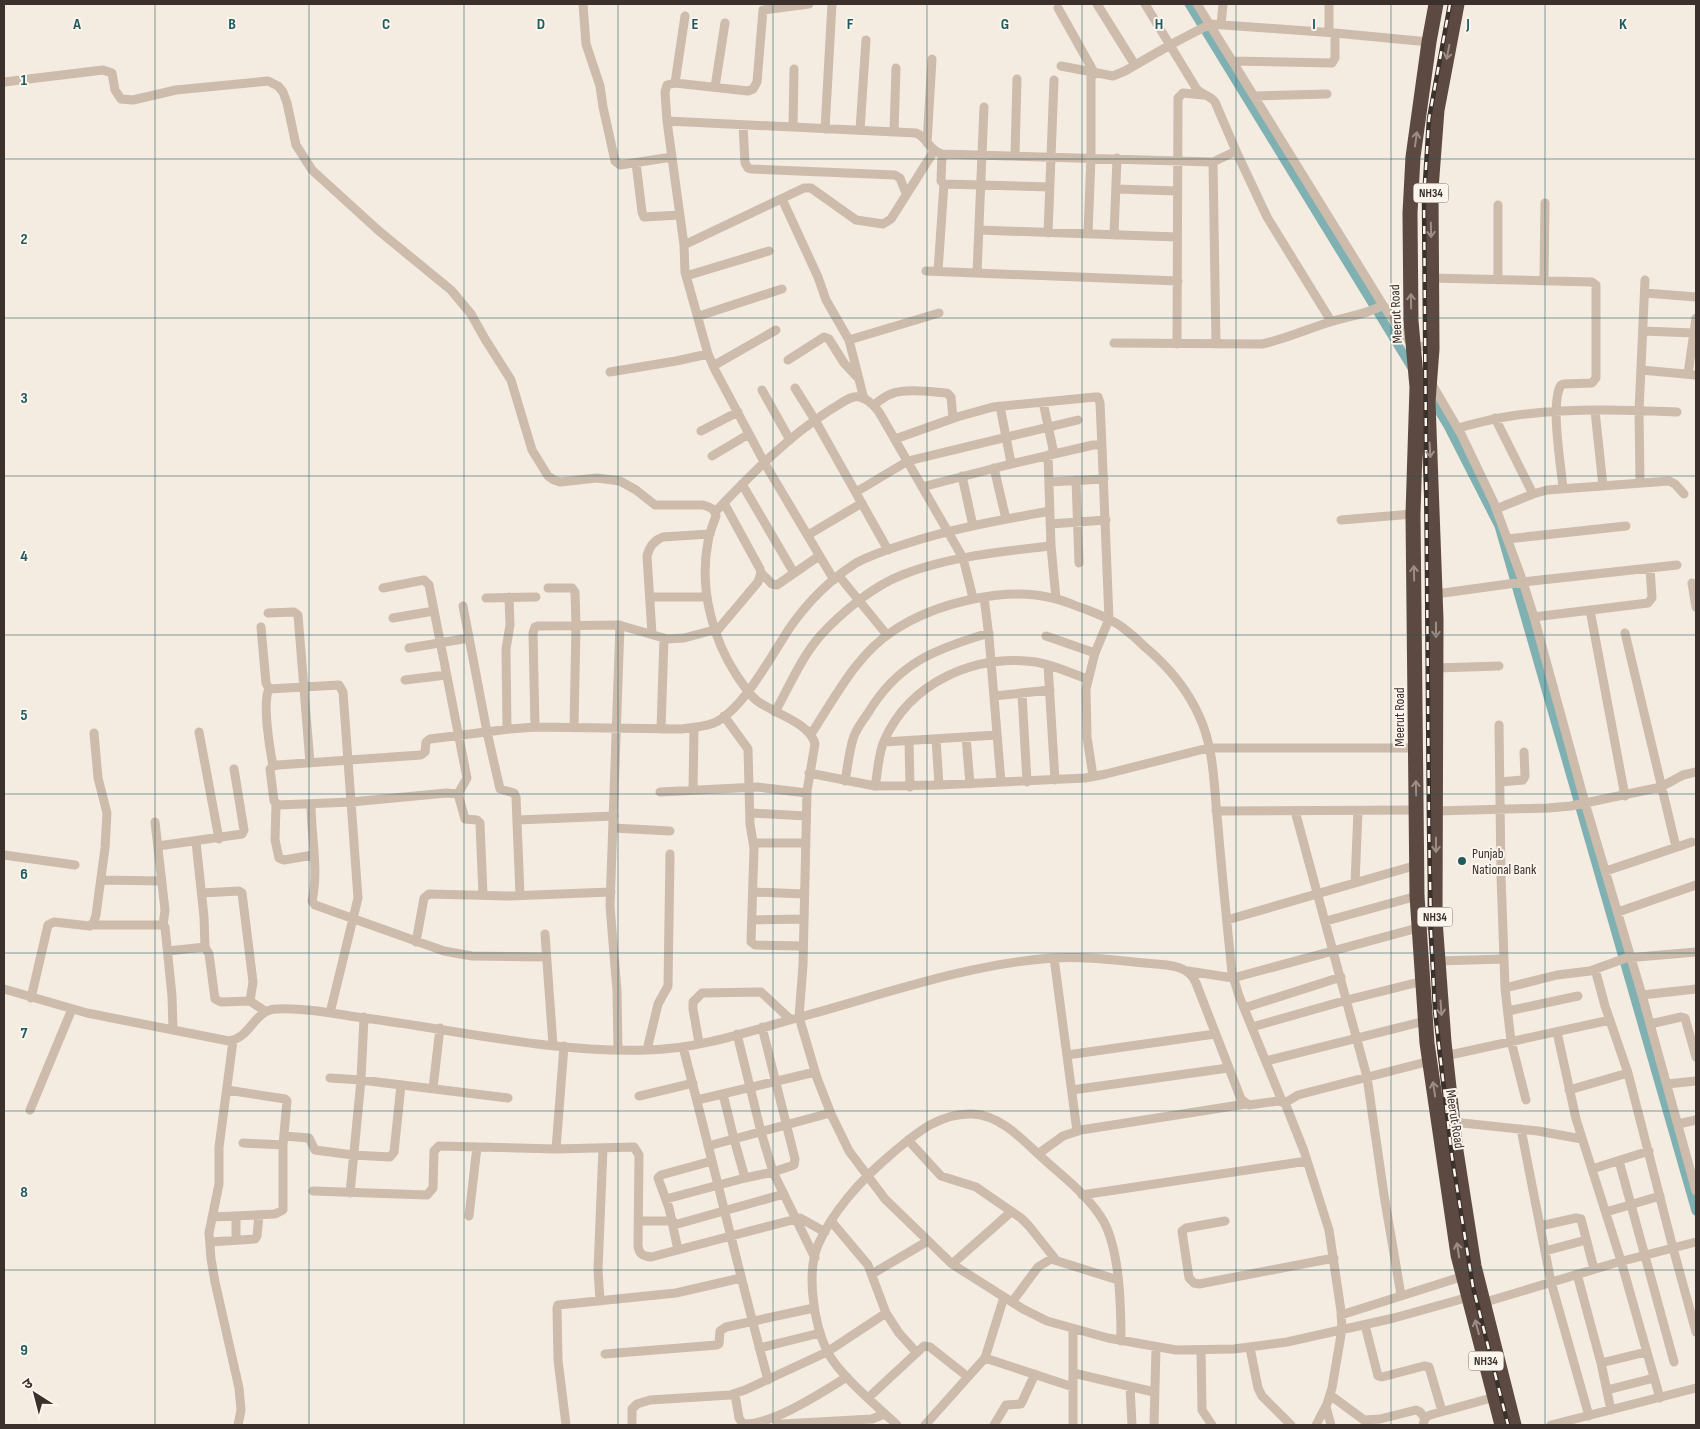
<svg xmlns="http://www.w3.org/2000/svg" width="1700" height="1429" viewBox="0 0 1700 1429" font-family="'Sofia Sans Condensed','Noto Sans Devanagari',sans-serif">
	<rect width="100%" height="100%" fill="#f4ebe1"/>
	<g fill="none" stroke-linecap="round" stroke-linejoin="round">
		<path stroke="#7fb0b2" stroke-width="9" d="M1189 4 1412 368
			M1430 396 1448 426 1499 526 1696 1211"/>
		<path stroke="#cdbbac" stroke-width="9" d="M583 4 586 44 600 86 603 107 615 161 620 165 672 157
			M809 4 763 10 757 82 753 89 748 91 675 83 667 85 665 92 667 121 684 245 685 272 708 354 715 370 764 462 834 580
			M1097 4 1135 65
			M1145 4 1196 88C1201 95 1210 95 1215 102L1236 151 1267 217 1331 321
			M1197 4 1383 305 1413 346 1432 347
			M1058 8 1095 74
			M1221 25 1223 4
			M1329 32V4
			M1232 61 1332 63 1335 58V33
			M1061 66 1113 76 1125 71 1170 45 1210 24 1335 33 1429 42
			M4 82 103 70 112 73 115 90 121 99 133 100 176 90 268 81 278 86 283 92 287 103 296 145 312 170 379 231 451 290 471 314 485 339 511 380 532 450 548 476 554 480 560 482 597 478 620 481 636 490 655 505H703C710 507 715 509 716 516 713 525 709 533 708 542 699 587 712 638 737 676 743 684 748 693 756 700 772 713 810 722 815 744L807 791 803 965 799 1017 817 1078 831 1114 849 1151 885 1199 952 1264 1023 1309 1047 1321 1108 1338 1176 1350 1234 1349 1287 1342 1394 1318 1469 1297
			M675 83 685 16
			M715 87 725 23
			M1254 96 1327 94
			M667 121 916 133C927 137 929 151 942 154L1213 162 1236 151
			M743 125 745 163 748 168 751 169 895 175 900 178 905 191 910 189 934 151
			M793 127 794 69
			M825 129 832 4
			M860 130 866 40
			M894 132 896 68
			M927 143 932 59
			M942 154 941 181 944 184 1049 187
			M1015 155 1017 79
			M1213 162 1216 344
			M636 163 642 212 644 217 680 215
			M1116 189 1177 191
			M782 199 818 277 826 300 849 340 864 399
			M1498 205V280
			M979 230 1177 237
			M1048 233 1054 80
			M1088 234 1091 157V73
			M1114 235 1117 158
			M684 245 804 188H811L856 220 883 224 891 219 910 189
			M926 271 1178 281
			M938 271 944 184
			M977 273 984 107
			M686 276 769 251
			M1432 278 1592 282 1596 285V378L1592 383 1564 384 1561 385C1550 402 1561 466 1563 488
			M1544 281 1545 203
			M1645 293 1696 297
			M699 316 782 289
			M1643 331 1694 333
			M849 340 939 313
			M1114 343 1262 344C1286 339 1307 329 1330 322 1348 316 1366 315 1383 305
			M1177 344 1178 98 1183 93 1203 95
			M788 360 824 337 829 339 844 363 857 377
			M713 366 776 330
			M1641 370 1696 375
			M610 372 676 361 708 354
			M1688 374 1696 318
			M1430 381 1461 434 1494 503 1523 582 1534 617 1585 803 1642 995 1696 1191
			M795 388 815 420 888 550
			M762 390 790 440
			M1043 402 1054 454
			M874 405C879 401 885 396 891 394 905 388 932 392 947 393L951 397 953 418
			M1000 406 1011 463
			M1595 411 1603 486
			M1495 418 1533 494
			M1458 428C1480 422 1503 416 1526 414 1576 408 1627 410 1677 412
			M701 431 738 412
			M895 439 957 417 993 407 1095 397H1098L1100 403 1102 447
			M1048 455 1051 546 1056 599
			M712 456 749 434
			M994 468 1006 519
			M962 476 973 526
			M1076 480 1079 563
			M1049 482 1104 479
			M1640 483 1639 411 1645 280
			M742 484 794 573
			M922 487 1007 465 1093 445H1099L1102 447 1109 619 1095 653 1086 689 1087 737 1093 776
			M856 492 908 461 1078 420
			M1496 509 1533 494 1547 490 1669 481 1675 484 1684 494
			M715 512C751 475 786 438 830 410 838 406 845 399 854 397 864 395 874 405 879 412L963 558 973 598
			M1341 520 1413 514
			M1050 524 1106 520
			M808 535 862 503
			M1507 539 1626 526
			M761 573 772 584 777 585 819 556
			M839 576 887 635
			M1692 583 1696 607
			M383 588 424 580 429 585 467 778 458 794
			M548 588H572L575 592 576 625 574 728
			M1436 594 1523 582 1677 565
			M650 597H707
			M984 597 989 637 1001 782
			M486 598 536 597
			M463 606 487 732 500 789 514 793 516 797 520 895
			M1590 610 1625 796
			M268 613 294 612 298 615 310 763
			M1534 617 1648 603 1652 598 1650 568
			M393 618 434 611
			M261 627 266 683 269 689 339 685 343 692 358 898 330 1013
			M715 633 758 582 761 573 760 569 724 503
			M1625 633 1676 847
			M652 634 647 556C649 548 654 540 663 537L710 534
			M1046 636 1095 653
			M409 648 469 638
			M1048 665 1055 780
			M1436 668 1499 666
			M405 680 446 675
			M269 689C262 702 270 750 273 766
			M1022 694 1027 782
			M994 696 1050 690
			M775 712C789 687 801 658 820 636 841 613 873 586 902 575 947 557 1003 551 1051 546
			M724 716 748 749 750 824 754 848 751 942 755 945 803 946
			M1499 725 1501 875 1505 988 1511 1041 1526 1100
			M535 727 533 633 535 627 538 626 619 625 667 639 684 638 714 630
			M507 729 506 649 510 625 509 597
			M661 729 664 638
			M199 732 219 839
			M811 734C835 698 856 655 893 631 935 603 1007 585 1056 599 1066 601 1075 606 1085 609 1098 614 1111 619 1122 627 1130 633 1138 640 1145 647 1169 667 1188 690 1200 718 1215 751 1214 791 1218 826 1222 875 1227 924 1232 973L1239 996 1282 1101
			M966 737 970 784
			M936 739 939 785
			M909 741 910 787
			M884 742 997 735
			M809 773 875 786 939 785 1085 778 1106 774 1208 748H1415
			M845 781C848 766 849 750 854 736 857 728 863 720 868 713 898 663 935 649 989 633
			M1500 782 1523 780 1525 776 1524 752
			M875 786C878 772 878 755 884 741 910 682 974 654 1036 662 1053 665 1071 673 1087 679
			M693 790 694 728
			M660 792 757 787 807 793
			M311 804C311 835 319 871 312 901L315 905 444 951 472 956 546 957
			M276 805 275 840 279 858 284 860 313 855
			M1216 811 1416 810
			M1295 811 1367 1077 1384 1195 1401 1295
			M1436 811 1548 808 1571 806 1661 787 1683 775 1696 772
			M751 813 806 816
			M517 820 614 816
			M155 822 165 910 163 926
			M613 828 670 831
			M196 842 204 917 205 947
			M753 843H806
			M158 846 242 834 244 830 234 769
			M4 855 75 865
			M1606 871 1692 842
			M101 880 161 881
			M1355 883 1358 811
			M753 892 804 894
			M202 893 239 891 242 893 253 982 250 1001
			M483 895 480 823 477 820 465 819 458 794 447 793 351 802 278 805 274 801 270 769 273 766 278 765 421 755 425 752 426 742 430 739 510 729 535 727 680 729C691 728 703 727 714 723 744 709 772 654 791 626 808 602 831 579 856 563 871 555 886 550 902 545 950 529 1000 520 1050 511
			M1618 912 1696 885
			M752 920 804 919
			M1227 920 1417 865
			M1326 921 1417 896
			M92 925H161L165 927 172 996 173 1029
			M545 934 553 1045
			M416 942 424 898 429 894 509 896 611 892
			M168 951 205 947 209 954 215 999 221 1002 250 1001 265 1011
			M1054 958 1077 1131
			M1438 961 1504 959
			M1595 969 1605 1006 1628 1073 1673 1248 1696 1332
			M1188 971 1233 978 1436 923
			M1505 988 1557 975 1590 971 1626 958 1696 952
			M4 989 87 1013 229 1041C251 1038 254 1009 277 1009 304 1008 331 1013 357 1017 453 1029 549 1053 647 1050 700 1049 753 1030 804 1016 885 994 968 964 1053 958 1083 956 1114 960 1144 963 1163 965 1188 963 1196 983L1241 1099 1249 1105 1278 1101 1285 1103 1304 1151 1329 1230 1341 1311 1342 1329 1332 1388 1327 1404 1316 1425
			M1642 995 1696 989
			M31 998 48 925 54 922 90 926 94 922 96 915 105 848 107 813 98 778 94 733
			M1244 1008 1341 977
			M1508 1011 1578 996
			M1650 1024 1681 1017 1685 1018 1696 1057
			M1252 1027 1347 1000 1423 981
			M1557 1032 1576 1119 1621 1261 1660 1398
			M737 1034 761 1132 773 1172 815 1258
			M233 1041 219 1147V1184L209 1233 211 1259 215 1282 239 1388 241 1410 238 1425
			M699 1043 693 1009V1002L702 993 761 992 790 1019
			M683 1047C712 1158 738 1269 768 1380
			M618 1050 617 991 610 906 620 625
			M647 1050 658 1004 668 986 670 854
			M1067 1055 1215 1034
			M1445 1056 1610 1020
			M1266 1061 1425 1021
			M330 1078 361 1080 508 1098
			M1667 1084 1696 1081
			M433 1088 440 1028
			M1072 1090 1228 1068
			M1569 1090 1628 1073
			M723 1094 734 1139 745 1178
			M639 1096 693 1083
			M697 1100 815 1072
			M1285 1103 1298 1095 1430 1061
			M30 1110 72 1009
			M1453 1122 1538 1131 1582 1139
			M1678 1124 1696 1120
			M1521 1129 1551 1282 1589 1416
			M284 1136 309 1138 315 1150 353 1155 390 1157 394 1152 401 1085
			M908 1140 941 1176 976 1187 1021 1218 1029 1226 1056 1260
			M243 1143 283 1145
			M708 1146 830 1113
			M556 1149 564 1046
			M1038 1154 1063 1136 1081 1130 1246 1104
			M1619 1161 1674 1362
			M1592 1169 1649 1151
			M313 1191 427 1195 433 1188 434 1151 439 1146 556 1149 634 1147 639 1155 638 1246C639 1254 643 1256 651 1257L800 1218 825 1232
			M350 1193 361 1080 364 1017
			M1082 1195 1307 1161
			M666 1199 745 1178 773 1172 794 1165 795 1159 762 1027
			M1606 1212 1660 1196
			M236 1216V1240
			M469 1216 477 1147
			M212 1217 275 1214 283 1210V1145L287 1101 285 1099 227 1090
			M638 1221H673
			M831 1221 868 1265 886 1313 899 1333 916 1352
			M1225 1221 1186 1228 1182 1231 1189 1278 1194 1283 1199 1284 1334 1258
			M674 1225 784 1194
			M1540 1226 1576 1218 1581 1219 1594 1269
			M210 1242 255 1239 257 1236 259 1215
			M678 1250 669 1208 658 1178 661 1175 712 1161
			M1545 1251 1586 1240
			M952 1264 1011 1212
			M872 1274 928 1241
			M1577 1274 1601 1363 1611 1410
			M600 1301 598 1270 603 1148
			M1012 1302 1038 1267 1051 1259 1118 1280
			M1479 1304 1615 1263 1696 1242
			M1341 1315 1464 1276
			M1365 1325 1378 1376 1382 1377 1424 1366 1429 1367 1442 1411
			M1073 1329V1425
			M759 1348 820 1333
			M1250 1348 1258 1388 1262 1396 1291 1425
			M1201 1350 1202 1410 1212 1425
			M605 1354 717 1345 719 1344 720 1331 726 1327 814 1308
			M985 1358 1073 1387
			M1601 1363 1646 1352
			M1073 1373 1154 1392
			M1130 1387 1132 1425
			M1607 1390 1654 1378
			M735 1394 739 1418 743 1424C773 1425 821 1393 847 1377
			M1330 1395 1364 1420 1380 1419 1416 1410 1420 1412 1425 1418
			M868 1398 924 1346 930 1347 968 1377
			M1326 1407 1331 1425
			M566 1425 558 1360 557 1308 558 1305 676 1293 741 1278
			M632 1425V1409L637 1404 650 1400 730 1395 745 1390 827 1352 886 1313
			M777 1425 782 1424 872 1419 884 1414
			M897 1425C877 1406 839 1375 827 1351 814 1324 806 1273 818 1245 832 1212 861 1180 888 1157 913 1136 938 1112 973 1114 998 1115 1019 1136 1036 1152 1059 1174 1088 1194 1104 1222 1120 1253 1121 1307 1121 1341
			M925 1425 985 1358 1004 1297
			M994 1425 1006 1405 1021 1404 1035 1374
			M1154 1425 1156 1347
			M1423 1425 1425 1418 1430 1415 1495 1397
			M1551 1425 1696 1388"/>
		<path stroke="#5c4a42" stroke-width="15" d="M1436 4 1429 42 1413 157 1410 213 1411 321 1417 387 1413 514 1417 896 1427 1043 1458 1255 1502 1425
			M1457 4 1437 110 1431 189 1432 349 1428 402 1436 619 1435 920 1444 1042 1456 1151 1474 1266 1514 1425"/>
		<defs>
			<path id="rail" d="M1450 4 1429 119 1424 199 1429 826 1431 931 1435 1011 1452 1157 1473 1287 1508 1425"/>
		</defs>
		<use href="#rail" stroke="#3b302b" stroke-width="4.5"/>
		<use href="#rail" stroke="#fbf5ee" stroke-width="2.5" stroke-dasharray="8" stroke-linecap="butt"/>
	</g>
	<defs><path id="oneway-shaft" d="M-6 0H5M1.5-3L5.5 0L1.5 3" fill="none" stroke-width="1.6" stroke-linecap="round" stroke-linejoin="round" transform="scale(1.25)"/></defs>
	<g stroke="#9c8e87">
		<use href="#oneway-shaft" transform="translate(1448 52) rotate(101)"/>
		<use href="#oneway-shaft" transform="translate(1416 139) rotate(-82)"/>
		<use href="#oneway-shaft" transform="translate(1431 230) rotate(89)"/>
		<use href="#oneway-shaft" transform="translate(1411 301) rotate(-91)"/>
		<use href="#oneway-shaft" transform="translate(1430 450) rotate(87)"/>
		<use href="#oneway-shaft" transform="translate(1414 573) rotate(-91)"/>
		<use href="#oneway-shaft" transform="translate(1436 630) rotate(90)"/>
		<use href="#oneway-shaft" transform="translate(1416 788) rotate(-91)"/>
		<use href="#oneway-shaft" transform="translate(1436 845) rotate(90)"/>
		<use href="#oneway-shaft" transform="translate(1441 1008) rotate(86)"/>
		<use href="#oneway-shaft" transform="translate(1434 1089) rotate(-99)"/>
		<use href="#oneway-shaft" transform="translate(1458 1250) rotate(-99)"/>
		<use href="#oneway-shaft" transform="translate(1477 1327) rotate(-105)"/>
	</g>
	<path fill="none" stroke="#1f5a5e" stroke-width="1" stroke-opacity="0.55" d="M155 4V1425M309 4V1425M464 4V1425M618 4V1425M773 4V1425M927 4V1425M1082 4V1425M1236 4V1425M1391 4V1425M1545 4V1425M4 159H1696M4 318H1696M4 476H1696M4 635H1696M4 794H1696M4 953H1696M4 1111H1696M4 1270H1696"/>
	<circle fill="#1f5a5e" stroke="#fbf5ee" stroke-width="2" cx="1462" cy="861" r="5"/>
	<g text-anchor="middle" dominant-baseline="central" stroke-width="4" stroke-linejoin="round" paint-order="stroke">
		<g fill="#fbf5ee" stroke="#756b66" stroke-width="1">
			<rect x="1413.5" y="183.5" width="35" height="19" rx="4"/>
			<rect x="1417.5" y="907.5" width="35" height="19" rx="4"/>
			<rect x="1468.5" y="1351.5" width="35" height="19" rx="4"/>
		</g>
		<g font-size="12" font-weight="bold" fill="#3b302b">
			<text x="1431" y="193">NH34</text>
			<text x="1435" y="917">NH34</text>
			<text x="1486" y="1361">NH34</text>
		</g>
		<g font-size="14" fill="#3b302b" stroke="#fbf5ee">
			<text transform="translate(1396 314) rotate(-93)">Meerut Road</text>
			<text transform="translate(1399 717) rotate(-90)">Meerut Road</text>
			<text transform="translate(1455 1119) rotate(81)">Meerut Road</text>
		</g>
		<g font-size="14" fill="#3b302b" stroke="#fbf5ee" text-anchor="start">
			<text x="1472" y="853">Punjab<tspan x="1472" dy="16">National Bank</tspan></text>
		</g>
	</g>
	<g font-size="16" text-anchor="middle" font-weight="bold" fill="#1f5a5e" stroke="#fbf5ee" stroke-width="4" stroke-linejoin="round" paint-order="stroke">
		<text x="77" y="29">A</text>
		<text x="232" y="29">B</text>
		<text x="386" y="29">C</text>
		<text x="541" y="29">D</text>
		<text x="695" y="29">E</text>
		<text x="850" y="29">F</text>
		<text x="1005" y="29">G</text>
		<text x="1159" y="29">H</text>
		<text x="1314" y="29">I</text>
		<text x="1468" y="29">J</text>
		<text x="1623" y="29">K</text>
		<text x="24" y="85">1</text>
		<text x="24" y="244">2</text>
		<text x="24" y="403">3</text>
		<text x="24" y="561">4</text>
		<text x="24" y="720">5</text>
		<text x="24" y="879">6</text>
		<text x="24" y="1038">7</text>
		<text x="24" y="1197">8</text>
		<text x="24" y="1355">9</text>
	</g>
	<rect width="1700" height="1429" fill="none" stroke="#3b302b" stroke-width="10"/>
	<g transform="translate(35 1394) rotate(324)" stroke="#fbf5ee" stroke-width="4" paint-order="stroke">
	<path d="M0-4L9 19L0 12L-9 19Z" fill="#3b302b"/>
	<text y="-8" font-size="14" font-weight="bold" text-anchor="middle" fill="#3b302b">उ</text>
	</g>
</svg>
